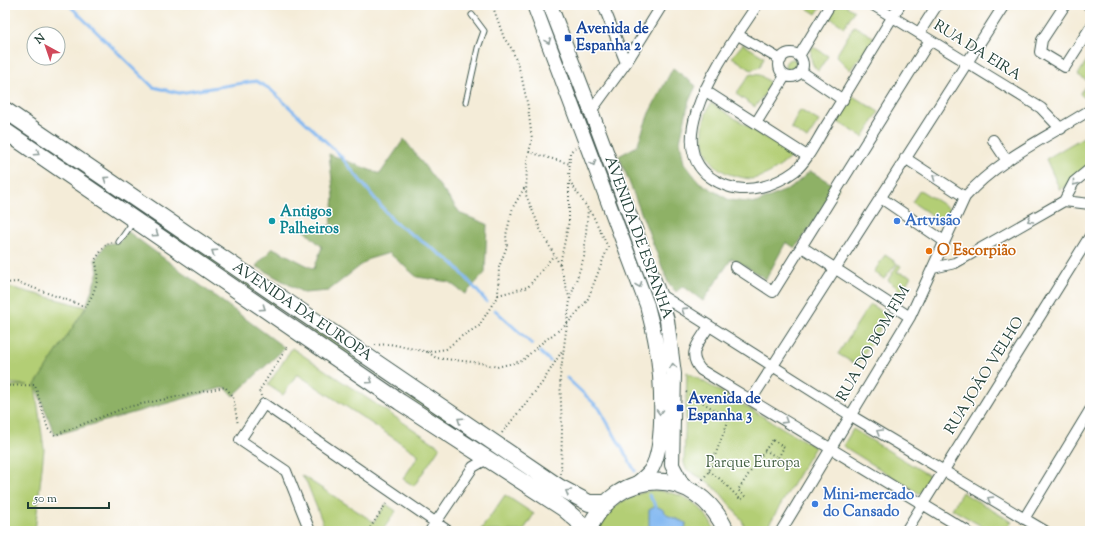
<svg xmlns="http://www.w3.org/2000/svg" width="1095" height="536" viewBox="0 0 1095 536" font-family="'Sorts Mill Goudy',serif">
	<rect width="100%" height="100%" fill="#fff"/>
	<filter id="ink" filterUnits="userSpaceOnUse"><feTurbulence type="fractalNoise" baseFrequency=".025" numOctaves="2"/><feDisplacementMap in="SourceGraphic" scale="8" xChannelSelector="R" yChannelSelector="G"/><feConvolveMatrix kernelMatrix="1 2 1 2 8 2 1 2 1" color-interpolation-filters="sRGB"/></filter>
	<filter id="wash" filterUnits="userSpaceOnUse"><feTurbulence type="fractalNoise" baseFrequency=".012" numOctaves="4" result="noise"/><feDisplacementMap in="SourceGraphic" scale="16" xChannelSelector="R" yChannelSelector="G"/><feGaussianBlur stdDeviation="0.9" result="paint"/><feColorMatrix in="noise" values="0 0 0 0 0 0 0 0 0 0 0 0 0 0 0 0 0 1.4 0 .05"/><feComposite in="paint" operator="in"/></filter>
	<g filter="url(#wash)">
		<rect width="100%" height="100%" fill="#f4ecd8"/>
		<path fill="#b3ce74" stroke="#698654" d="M802 5H822L816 14Z
			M837 5H845L854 11 844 27 829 17Z
			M854 26 875 38 850 70 836 56Z
			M743 44 764 57 760 67 751 70 732 57Z
			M812 46 828 56 818 71C810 64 810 55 812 46Z
			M1090 55V98L1087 100 1080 94 1089 82 1078 75Z
			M785 66a7 7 0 1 1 14 0a7 7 0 1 1-14 0Z
			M750 74 760 75 772 84 755 107 736 94Z
			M851 95 879 112 863 137 836 121Z
			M711 103 793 155C782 166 767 177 751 179 747 179 741 177 736 176 702 169 695 130 711 103Z
			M800 110 819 121 807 139 791 128Z
			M5 117 554 490 551 494 5 123Z
			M1087 135 1090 139V168L1060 190 1046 159Z
			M920 190 952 210 943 223 912 202Z
			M885 255 897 263 884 279 874 272Z
			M898 264 901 266 897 272 911 276 902 292 888 280Z
			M5 286 86 307 35 385 44 449 35 531H5V386L28 385 5 383Z
			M870 304 888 316 857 365 838 354Z
			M292 348 440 447 414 486 403 479 419 455 297 374 283 395 268 385Z
			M687 372 815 447 768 526 762 531H748L745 529 742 520 721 494 708 482 686 469 684 463Z
			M853 429 930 476 920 494 843 446Z
			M301 475 374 522 386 504 396 511 382 531H326L307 483Z
			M652 490C684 493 701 501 715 531H685L686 523 669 516 662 509 649 516 650 523 649 531H598C607 506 628 496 652 490Z
			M962 492 1012 522 1005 531H990L952 509Z
			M505 495 534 514 523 531H480Z"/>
		<path fill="#8eb166" stroke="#56774d" d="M673 68 696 86 689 101 680 141 684 163 699 182 729 200 756 203 791 188 810 171 839 188 795 248 786 242 766 279 732 258 703 301 683 286 676 292 668 282 619 156 637 146 649 113Z
			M404 139 461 214 487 224 485 273 465 294 449 282 417 277 389 253 369 259 328 291 304 293 256 266 273 248 314 269 322 247 304 230 331 225 334 197 329 154 380 174Z
			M127 231 285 348 233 396 225 387 55 435 35 385 86 307 98 271 95 260 106 244 119 242Z"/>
		<path fill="#82b8f1" stroke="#507a92" d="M656 506 662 509 669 516 686 523 685 531H649V510Z"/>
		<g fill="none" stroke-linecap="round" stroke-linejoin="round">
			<path stroke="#82b8f1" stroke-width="3" d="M69 5 153 87 179 93 256 81 270 89 338 153 394 222 453 263 487 302
				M495 310 532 344
				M540 352 550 361
				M567 378 599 408 635 471
				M649 495 656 506"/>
		</g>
	</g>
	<g filter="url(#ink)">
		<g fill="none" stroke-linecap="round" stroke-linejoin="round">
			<defs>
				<path id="service" d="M466 102 478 48 484 31 472 15
					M119 242 133 222"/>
				<path id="minor" d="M603 5 626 63 662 5
					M757 5C730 47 644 156 727 186 749 194 776 185 795 171 807 161 816 142 824 129 850 88 874 46 900 5
					M873 5 1041 108 1061 129
					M1065 5 1042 40 1040 52 1065 67 1090 28
					M1088 5 1090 6
					M919 33 937 5
					M738 35 781 60
					M779 65a12 12 0 1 1 24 0a12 12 0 1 1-24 0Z
					M799 56 830 5
					M802 72 843 100
					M704 90 807 156
					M591 111 626 63
					M756 123 785 76
					M993 140 1007 161
					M905 158 965 197
					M881 198 944 241
					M1064 201 1074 182 1090 169
					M802 247 910 317
					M735 267 773 292 930 40
					M933 268 955 263 1064 201 1090 204
					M659 294 850 415 1045 531
					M709 326C699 343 686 353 701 370L967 531
					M751 400 1004 5
					M1024 519 1090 410
					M310 531 286 471 240 440 264 404 448 531
					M430 531 473 467 487 459
					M781 531 910 317 965 197C998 159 1048 137 1090 110
					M906 531 1090 236"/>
				<path id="secondary" d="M534 5 647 305C650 318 654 331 656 344 661 372 667 448 650 471 646 476 641 480 636 484
					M550 5 591 111 659 294 667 320 674 374 672 465 683 486"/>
				<path id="primary" d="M5 110 559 487 589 503H604
					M5 131 400 402 563 508 577 520 585 531
					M588 531C616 465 697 465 726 531"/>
			</defs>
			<use href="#service" stroke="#3f574d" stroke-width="7"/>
			<use href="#minor" stroke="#3f574d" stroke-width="12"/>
			<use href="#secondary" stroke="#3f574d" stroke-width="16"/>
			<use href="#primary" stroke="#3f574d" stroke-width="18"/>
			<path stroke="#3f574d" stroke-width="2" stroke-dasharray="1 3" stroke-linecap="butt" d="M493 7 504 38 512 49 521 74 528 107 532 139 527 161 526 195 541 231 560 265 570 300 560 378 562 429 561 474
				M529 152 570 164
				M560 264 569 221V181
				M5 283 17 282 86 307C95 291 101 278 95 260L106 244 112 243
				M498 295 528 287 554 255
				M570 299 584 257 588 209
				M375 345 390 344 428 352 446 349 462 336 479 326 498 295 499 267 507 246 506 235 513 207 525 187
				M428 352 436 358 481 363 497 367 522 361 539 345 567 324 587 301 608 247 594 218 569 180 570 152 575 148
				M5 386 35 385 48 429 55 435 127 407 225 387 233 396 238 425
				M686 392 729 419 709 471 701 482
				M261 396 259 391 288 346
				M502 433 542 383 562 351
				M773 440 784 447 778 458 765 450Z
				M709 471 720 479 741 500 745 496 738 490 765 450
				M368 531 386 504"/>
			<use href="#service" stroke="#fff" stroke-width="5"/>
			<use href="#minor" stroke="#fff" stroke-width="10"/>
			<use href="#secondary" stroke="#fff" stroke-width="14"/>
			<use href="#primary" stroke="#fff" stroke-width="16"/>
		</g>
		<defs><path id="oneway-chevron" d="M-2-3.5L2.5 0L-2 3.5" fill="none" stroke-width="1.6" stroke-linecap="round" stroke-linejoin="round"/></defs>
		<g stroke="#8f9e9a">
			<use href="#oneway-chevron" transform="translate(548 41) rotate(69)"/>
			<use href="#oneway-chevron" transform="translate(37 153) rotate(34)"/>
			<use href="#oneway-chevron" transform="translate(593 163) rotate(70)"/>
			<use href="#oneway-chevron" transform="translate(935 177) rotate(-146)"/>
			<use href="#oneway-chevron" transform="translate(106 179) rotate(-146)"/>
			<use href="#oneway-chevron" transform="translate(1075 183) rotate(128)"/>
			<use href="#oneway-chevron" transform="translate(1030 220) rotate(150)"/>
			<use href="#oneway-chevron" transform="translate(156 234) rotate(34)"/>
			<use href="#oneway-chevron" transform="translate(214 252) rotate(-146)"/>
			<use href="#oneway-chevron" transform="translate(639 285) rotate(68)"/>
			<use href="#oneway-chevron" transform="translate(263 308) rotate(34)"/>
			<use href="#oneway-chevron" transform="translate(684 310) rotate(-147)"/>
			<use href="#oneway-chevron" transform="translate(673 366) rotate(-97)"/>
			<use href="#oneway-chevron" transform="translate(370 381) rotate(35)"/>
			<use href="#oneway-chevron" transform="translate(660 412) rotate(91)"/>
			<use href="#oneway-chevron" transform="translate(460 420) rotate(-146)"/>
			<use href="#oneway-chevron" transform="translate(785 421) rotate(32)"/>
			<use href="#oneway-chevron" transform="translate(879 432) rotate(-149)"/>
			<use href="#oneway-chevron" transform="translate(568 492) rotate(-150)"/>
			<use href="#oneway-chevron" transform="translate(990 499) rotate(-149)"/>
		</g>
	</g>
	<g fill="#1a4fb4" stroke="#fff" stroke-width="1.5">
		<rect x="564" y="34" width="8" height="8" rx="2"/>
		<rect x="676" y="404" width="8" height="8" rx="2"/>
	</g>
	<circle fill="#0f9aa8" stroke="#fff" stroke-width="1.5" cx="272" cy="221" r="4"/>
	<g fill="#3f7fe0" stroke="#fff" stroke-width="1.5">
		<circle cx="897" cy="221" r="4"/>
		<circle cx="815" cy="504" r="4"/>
	</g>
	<circle fill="#e8710a" stroke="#fff" stroke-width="1.5" cx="929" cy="251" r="4"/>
	<g text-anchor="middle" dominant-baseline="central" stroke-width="3" stroke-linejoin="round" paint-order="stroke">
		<g font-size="15" font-weight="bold" fill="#164399" stroke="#fff" text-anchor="start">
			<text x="576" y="29">Avenida de<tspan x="576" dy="17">Espanha 2</tspan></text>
			<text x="688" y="399">Avenida de<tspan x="688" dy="17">Espanha 3</tspan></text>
		</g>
		<g font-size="15" fill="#1f3d34" stroke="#fff">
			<text transform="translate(977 51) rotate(32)">RUA DA EIRA</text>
			<text transform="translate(638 238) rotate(70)">AVENIDA DE ESPANHA</text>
			<text transform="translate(302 312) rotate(34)">AVENIDA DA EUROPA</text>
			<text transform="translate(874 344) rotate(-60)">RUA DO BOM FIM</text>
			<text transform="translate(985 376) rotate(-58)">RUA JOÃO VELHO</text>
		</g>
		<g font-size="15" font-weight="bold" fill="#0d838f" stroke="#fff" text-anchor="start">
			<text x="280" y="212">Antigos<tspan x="280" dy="17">Palheiros</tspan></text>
		</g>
		<g font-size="15" font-weight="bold" fill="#366cbe" stroke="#fff" text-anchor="start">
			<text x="905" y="221">Artvisão</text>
			<text x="823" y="495">Mini-mercado<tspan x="823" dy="17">do Cansado</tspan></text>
		</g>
		<g font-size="15" font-weight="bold" fill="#c56008" stroke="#fff" text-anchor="start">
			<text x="937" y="251">O Escorpião</text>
		</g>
		<g font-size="15" fill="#446144" stroke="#fff">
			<text x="753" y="463">Parque Europa</text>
		</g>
	</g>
	<rect width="1095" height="536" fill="none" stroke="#fff" stroke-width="20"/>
	<g transform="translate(46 46) rotate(320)"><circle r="19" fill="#ffffff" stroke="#a5b1ae"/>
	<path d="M0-3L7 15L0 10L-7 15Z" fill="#d1495b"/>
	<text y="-6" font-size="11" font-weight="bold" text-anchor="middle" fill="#1f3d34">N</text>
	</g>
	<path d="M28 502v6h81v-6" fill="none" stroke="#1f3d34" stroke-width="2"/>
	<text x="34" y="502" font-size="12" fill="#1f3d34" stroke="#ffffff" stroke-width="3" paint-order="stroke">50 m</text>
</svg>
